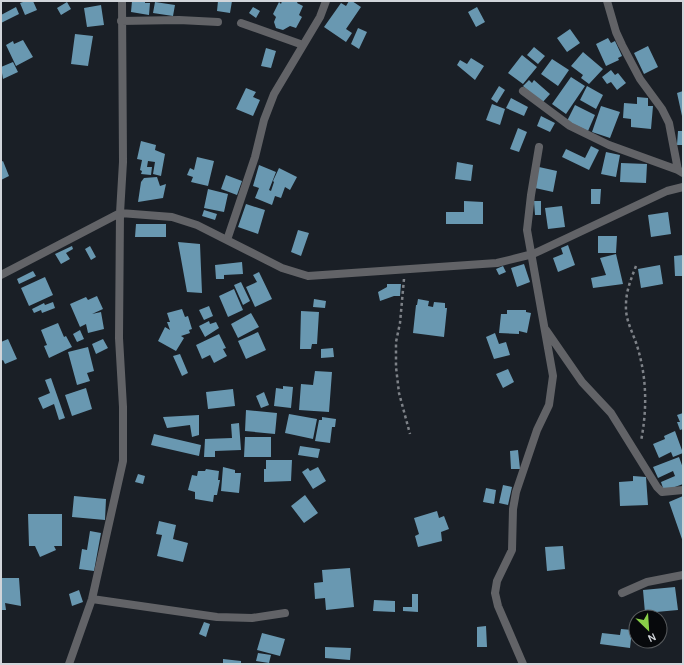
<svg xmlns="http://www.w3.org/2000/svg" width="684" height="665" viewBox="0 0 684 665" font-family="Karla,sans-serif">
	<rect width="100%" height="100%" fill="#1a1f26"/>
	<path fill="#6998b1" d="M26 1H33L37 10 25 15 20 3Z
		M132 1H145V3H150L149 15 131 12Z
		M218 1H232L230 13 217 11Z
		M282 1H298L297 3 303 6 299 15 302 17 296 28 290 26 283 30 276 28 274 22 276 17 273 14 279 2 281 4Z
		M349 1H352L361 7 346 29 352 33 346 42 324 27 341 3 346 6Z
		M67 2 71 9 61 15 57 8Z
		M155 2 175 5 173 16 153 13Z
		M101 5 104 25 87 27 84 8Z
		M16 7 19 14 1 23V15Z
		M253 7 260 11 256 18 249 13Z
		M477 7 485 22 476 27 468 12Z
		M358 28 367 32 359 49 351 44Z
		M570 29 580 43 567 52 557 38Z
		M75 34 93 36 88 66 71 64Z
		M608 38 611 43 615 41 622 56 618 58 619 60 606 66 596 44Z
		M23 40 33 57 16 66 6 45 13 41 14 44Z
		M648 46 658 67 644 74 634 53Z
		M534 47 545 56 538 64 527 55Z
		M266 48 276 51 271 68 261 66Z
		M583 52 603 69 589 84 581 78 583 75 571 66Z
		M522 55 537 67 523 84 508 73Z
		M471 58 484 66 475 80 457 65 460 60 467 64Z
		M552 59 569 70 558 86 541 74Z
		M13 62 18 72 3 79 1 67Z
		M611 70 615 75 618 73 626 83 617 90 611 82 607 84 602 77Z
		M571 77 585 86 566 114 552 104Z
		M529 80 532 83 534 80 550 94 542 103 523 86Z
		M499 86 505 90 497 103 491 99Z
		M587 86 603 95 596 109 580 100Z
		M246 88 256 92 253 97 260 100 253 116 236 109Z
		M683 91V116H682L677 93Z
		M637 97 648 98V106H653L651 129 631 127V119L623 118 624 103 637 104Z
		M511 98 528 107 524 116 506 108Z
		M492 104 505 109 500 125 486 120Z
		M575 105 595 115 588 131 567 121Z
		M601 106 620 112 610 138 592 132Z
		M541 116 555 123 550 132 537 126Z
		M518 128 527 132 519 152 510 149Z
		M678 131H683V145H677Z
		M141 141 156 145 155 150 165 154 161 176 153 174 155 162 148 161 147 167H152L151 175 141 174 142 171 140 170 142 160 137 159Z
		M591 146 599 150 589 170 562 157 566 149 585 158Z
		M606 152 620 155 616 177 601 174Z
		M197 157 214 161 208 186 191 182 193 177 187 175 190 168 194 170Z
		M3 161 9 176 1 180V162Z
		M457 162 473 165 471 181 455 179Z
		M621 163 647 164 646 183 620 182Z
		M259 165 276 172 269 190 271 191 274 182 273 181 279 168 297 177 290 190 285 187 281 198 275 196 272 205 255 198 259 188 253 186Z
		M539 167 557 171 553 192 535 188Z
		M226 175 242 181 237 195 221 189Z
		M157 177 160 186 166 184 163 198 138 202 141 182 144 178Z
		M208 189 228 194 224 212 204 208Z
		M591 189H601L600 204H591Z
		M464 201 483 202V224H446V212H464Z
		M534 201H541V215H535Z
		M246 204 265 210 258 234 238 227Z
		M562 206 565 227 548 229 545 208Z
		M204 210 217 214 215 220 202 216Z
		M668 212 671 234 651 237 648 215Z
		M136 224H166V237H135Z
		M298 230 309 233 301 256 291 252Z
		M598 236H617L616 253H598Z
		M178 242 200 244 202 293 187 292Z
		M568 245 575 265 558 272 553 258 563 254 561 248Z
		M72 246 73 249 66 253 70 259 61 264 55 254Z
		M90 246 96 257 91 260 85 249Z
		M616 254 623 284 593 288 591 278 606 275 600 258Z
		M683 255V276H675L674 256Z
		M242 262 243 274 224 275V279H216L215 265Z
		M524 264 530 282 517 287 511 268Z
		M660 265 663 284 641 288 638 269Z
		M503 266 506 272 499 275 496 269Z
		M33 271 36 276 19 284 17 279Z
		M259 272 272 299 255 307 246 287 257 282 253 275Z
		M45 277 53 295 29 306 21 288Z
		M241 282 250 301 243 305 234 285Z
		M387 284H401L400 296H394L380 301 378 292 387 287Z
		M234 289 243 310 228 317 219 296Z
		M97 296 103 309 92 314 101 312 104 329 88 333 86 324 80 327 70 304 86 297 88 300Z
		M314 299 326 301 325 308 313 307Z
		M418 299 429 301 428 306 433 307 434 302 445 303V308H447L444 337 413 333 416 305H417Z
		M53 302 55 308 42 313 41 310 34 313 32 309 44 303 45 305Z
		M209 306 213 316 204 320 199 310Z
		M182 309 185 317 188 316 192 329 189 330 190 333 181 336 184 338 176 351 158 341 165 327 170 330 167 322H170L167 313Z
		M507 310H526V312L531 313 527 333 519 331V334L499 333 501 314H507Z
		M301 311 319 312 317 344H312L311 349H300Z
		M251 313 259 327 238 338 231 324Z
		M209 321 210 324 216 322 219 328 205 337 199 326Z
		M58 323 64 337 66 336 72 347 49 358 44 346 47 345 41 330Z
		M80 330 84 339 77 342 73 334Z
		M258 332 266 350 246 359 238 341Z
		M495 333 499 344 506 342 510 355 494 359 486 337Z
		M219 334 226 348 223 349 227 356 214 363 210 355 202 359 196 345Z
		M8 339 17 359 5 364 3 360 1 361V342Z
		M103 339 108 348 96 354 92 344Z
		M88 347 94 371 87 373 90 381 77 385 68 352Z
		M333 348 334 357 321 358V349Z
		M180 354 188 373 182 376 173 356Z
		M508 369 514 382 503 388 496 374Z
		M315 371 332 372 329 412 299 410 301 384 313 385Z
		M51 378 65 418 59 420 54 404 43 409 38 398 50 393 45 380Z
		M283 386 293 387 291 408 274 406 276 388 283 389Z
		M86 388 92 409 72 416 65 395Z
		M233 389 235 406 208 409 206 392Z
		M264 392 269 405 261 408 256 396Z
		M246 410 277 413 275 434 245 431Z
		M683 413V429L680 430 677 422H680L677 415Z
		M289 414 317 419 313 439 285 433Z
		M199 415V435L192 437 190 425 167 428 163 417Z
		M322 417 336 419 335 427H332L330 443 315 441 319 420H322Z
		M239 423 241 450 215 451V457H204L205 439 232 438 231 424Z
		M675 431 683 453 673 457 671 452 659 458 653 444 665 439 664 436Z
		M154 434 201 445 199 456 151 445Z
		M245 437H271V457H244Z
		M300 446 320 449 318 458 298 455Z
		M518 450 520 469H511L510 451Z
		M679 457 683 468V484L664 491 661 482 675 476 673 471 658 478 653 467Z
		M266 460H292L291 481 264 482V469H266Z
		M223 467 235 470V473H241L239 493 221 491Z
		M318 467 326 481 313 489 302 472 308 468 310 471Z
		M206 469 219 471 218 480H220L217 495H214L213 502 195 499V492L188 490 192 475 197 476 198 471H205Z
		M138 474 145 476 143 484 135 482Z
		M633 476 646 477 648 505 620 506 619 482 633 481Z
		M503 485 512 487 508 505 499 503Z
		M486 488 496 490 494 504 483 502Z
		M305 495 318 513 304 523 291 506Z
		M74 496 106 499 105 520 72 517Z
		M683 496V542L669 502Z
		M437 511 439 518 444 516 449 529 441 532 442 541 418 547 415 536 419 534 414 518Z
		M28 514H62V546H54L56 550 40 557 35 546H29Z
		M159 521 176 525 173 539 188 543 183 562 157 556 162 535 156 534Z
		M90 531 101 533 94 571 79 569 82 549 87 550Z
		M563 546 565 569 547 571 545 547Z
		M350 568 354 607 326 610 325 598 315 599 314 583 323 582 322 570Z
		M1 578H19L21 606 5 603 6 610H1Z
		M675 587 678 610 645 613 643 590Z
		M79 590 83 602 72 606 69 594Z
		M412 594H418V612L403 611V607H412Z
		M374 600 395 601V612L373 611Z
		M204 622 210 624 206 637 199 634Z
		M486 626 487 647H477V627Z
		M621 629 632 630 630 648 600 644 602 633 620 635Z
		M262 633 285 639 280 656 257 650Z
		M325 647 351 648 350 660 325 658Z
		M258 653 271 655 269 663 256 661Z
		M223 659 241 661V664H223Z"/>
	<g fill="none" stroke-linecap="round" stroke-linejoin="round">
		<path stroke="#7e8288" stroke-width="2.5" stroke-dasharray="3 3" stroke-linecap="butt" d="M636 266C631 279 626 291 626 305 625 321 634 334 638 349 647 380 647 410 641 441
			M404 279 400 323 396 342V367L399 393 410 434"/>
		<path stroke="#626367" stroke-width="8" d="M607 1 616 32 622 45 640 79 662 109 669 123 678 170 683 173
			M121 21 179 20 218 22
			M241 23 303 45
			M523 91 570 126 609 145 678 170
			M227 240 255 157 264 120 274 94 320 17 326 1
			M1 275 120 213 172 217 197 225 282 268 308 276 497 263 533 254 667 191 683 187
			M546 330 582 382 611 413 657 487 662 492 683 490
			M622 593 647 582 683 575
			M92 599 217 617 252 618 285 613
			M69 664 92 599 123 461V407L119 338 120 213 123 162 122 1
			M523 664 498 606 495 593 497 581 512 550 513 509 516 492 537 430 549 405 553 376 527 230 531 195 539 147"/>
	</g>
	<rect width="684" height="665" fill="none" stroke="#d1d5da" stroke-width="4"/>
	<g transform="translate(648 629) rotate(155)"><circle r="19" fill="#07090c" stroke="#585b5e"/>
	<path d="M0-3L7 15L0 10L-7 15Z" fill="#89cf48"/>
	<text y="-6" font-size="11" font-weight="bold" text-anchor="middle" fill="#d1d5da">N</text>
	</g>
</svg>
